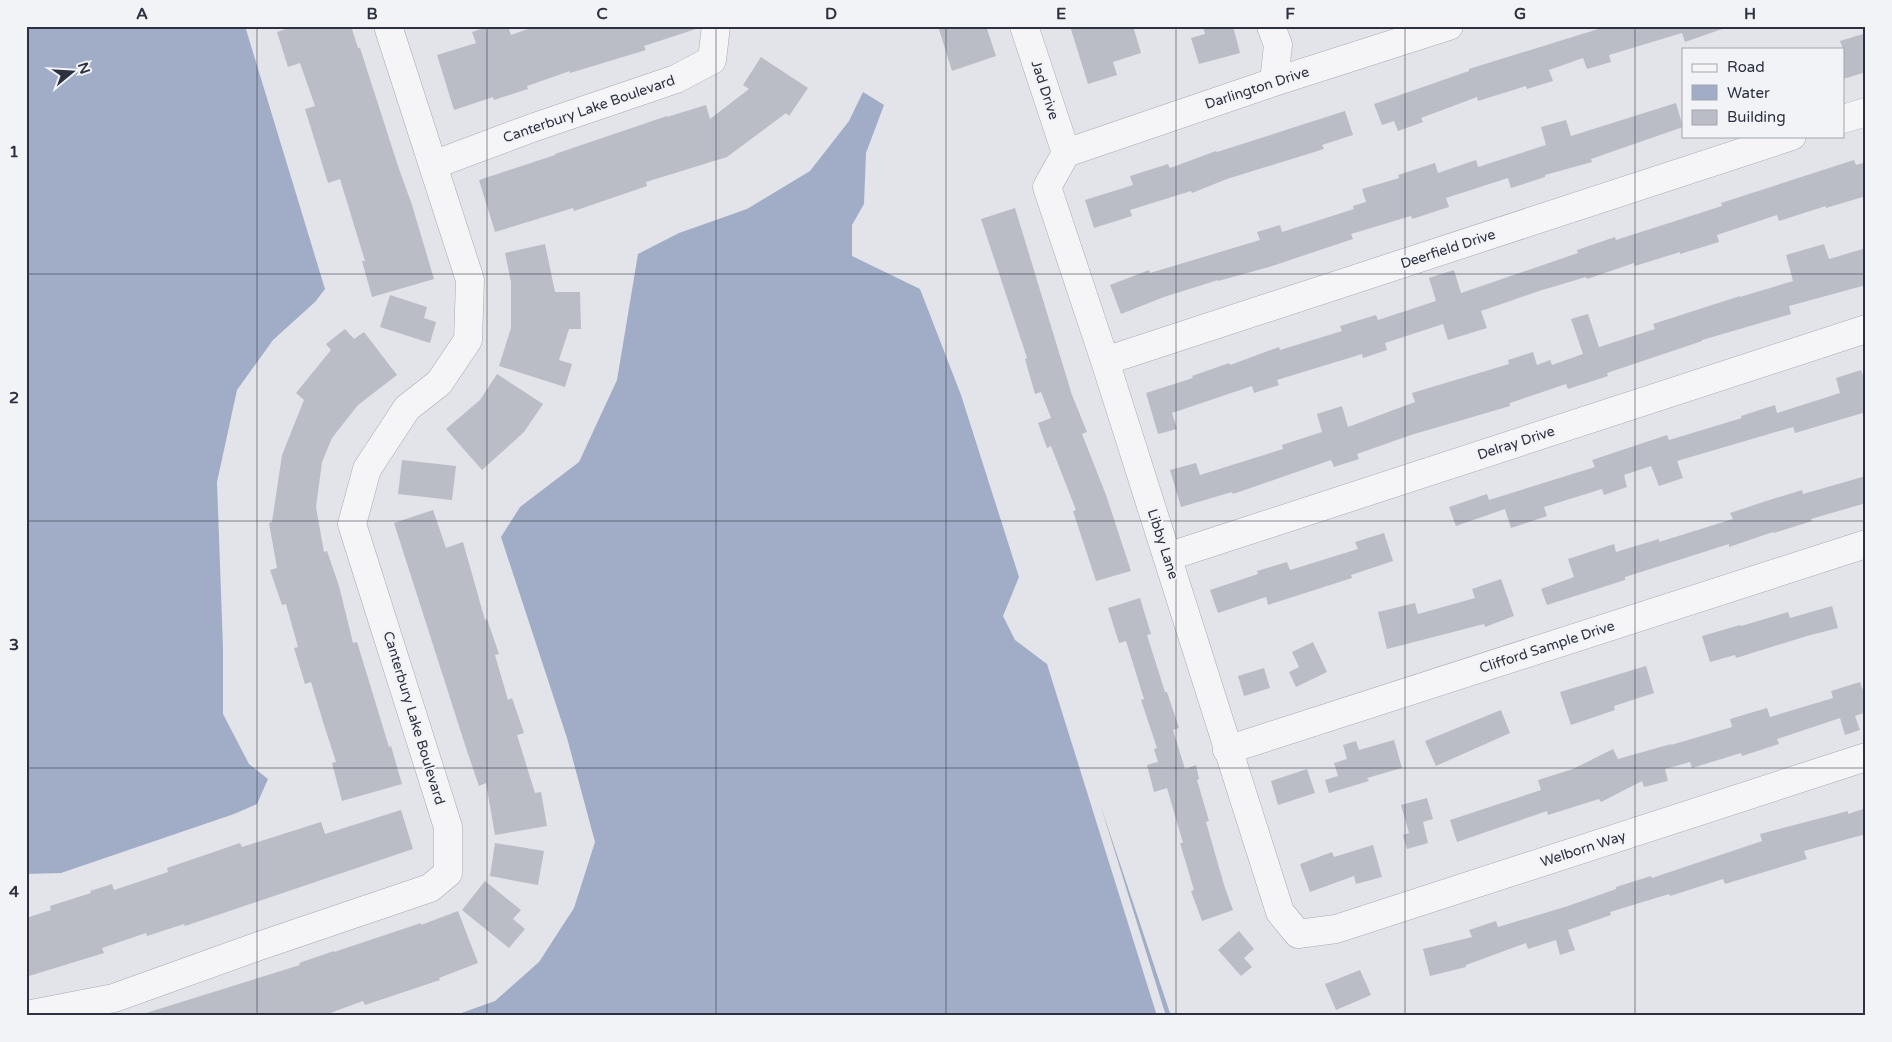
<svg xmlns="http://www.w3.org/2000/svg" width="1892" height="1042" viewBox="0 0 1892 1042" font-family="'Varela Round',sans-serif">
	<rect width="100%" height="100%" fill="#e2e4e9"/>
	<path fill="#a1adc6" d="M26 26H245L325 289 315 302 273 340 237 390 217 482 223 648V714L249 764 268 779 257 804 234 814 61 873 26 874Z
		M863 92 884 105 866 153 864 204 852 225V256L920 289 961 395 1019 577 1003 616 1015 640 1047 664 1157 1016H453L495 1001 539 962 574 908 595 842 567 738 501 537 520 507 579 462 617 380 638 254 679 233 747 209 810 171 849 121Z
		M1100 804 1171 1016H1166Z"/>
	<path fill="#babdc6" d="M294 26H351L358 48H360L398 166 412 205 434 279 372 297 362 261H365L340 179 328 183 305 109 315 106 300 63 288 67 277 32Z
		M490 26H508L511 35 536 26H696V29L644 46 646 50 570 73V71L527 86 528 89 494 100 493 97 454 110 437 55 476 43 472 32Z
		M938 26H986L996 56 952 71Z
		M1070 26H1133L1141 53 1113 62 1117 75 1088 84Z
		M1203 26H1233L1240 53 1199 64 1191 38 1205 34Z
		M1608 26H1724L1725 28 1685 42 1682 33 1609 55 1611 62 1587 69 1583 58 1549 70 1553 81 1527 89 1526 86 1478 101 1477 97 1421 118 1423 122 1398 131 1394 121 1382 125 1374 104 1469 71V69Z
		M1866 33V72L1843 79V49L1840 41Z
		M761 57 808 88 789 116 786 113 727 157 646 182 647 186 574 211 573 208 495 232 479 180 555 155V154L667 116V117L706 105 710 119 749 89 743 85Z
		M1676 103 1683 127 1591 159 1592 162 1545 175V177L1511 188 1508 178 1446 198 1449 207 1412 219 1411 216 1351 234 1353 239 1269 267 1218 281V280L1164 297 1121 314 1110 285 1149 270 1150 273 1260 240 1257 232 1280 225 1282 232 1354 209 1353 206 1366 202 1362 189 1399 178 1398 175 1435 163 1438 173 1476 160 1478 167 1546 145 1541 127 1566 120 1571 136Z
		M1345 111 1353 135 1322 145 1324 149 1227 179 1192 193 1191 191 1130 210 1132 216 1094 228 1085 200 1133 185 1130 176 1168 164 1170 168 1216 151 1217 152Z
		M1854 160 1856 165 1866 162V196L1826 208V206L1779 221 1777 215 1717 235 1719 242 1680 254V252L1635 266 1634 263 1587 279 1586 277 1539 291 1481 311 1487 328 1448 340 1443 324 1385 343 1387 350 1363 358 1362 354 1277 380 1279 385 1254 393 1252 386 1172 413 1177 429 1158 434 1146 393 1193 378 1192 376 1229 363 1230 365 1279 347 1280 350 1342 331 1340 326 1376 315 1378 320 1436 301 1429 278 1454 270 1461 293 1578 253 1577 250 1615 237 1616 240 1722 206 1721 203Z
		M1015 208 1072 395 1087 432 1082 434 1106 495 1131 571 1096 581 1073 511 1076 510 1051 446 1047 448 1038 423 1051 418 1041 392 1035 394 1025 359 1027 358 981 219Z
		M545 244 555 292H580L581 329H569L559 360 572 364 565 387 499 366 511 328V282L505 253Z
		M1824 244 1829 259 1866 248V285L1789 306 1791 314 1702 340V341L1607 373 1608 376 1568 389 1566 384 1510 403V406L1411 435 1357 454 1359 459 1334 467 1331 460 1233 494 1232 492 1181 507 1170 470 1196 463 1200 475 1283 449 1282 445 1322 432 1317 414 1342 406 1348 427 1415 402 1412 393 1509 364 1508 360 1533 352 1537 365 1550 360 1552 365 1583 354 1571 319 1588 314 1599 347 1655 329 1653 324 1740 296V297L1793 281 1786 255Z
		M390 295 427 307 424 318 436 322 430 343 380 327Z
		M345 329 354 339 364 332 397 375 358 405 332 438 322 462 316 507 324 552 327 551 339 586 353 643 357 642 389 747 391 746 402 784 342 801 332 763 336 762 324 725 311 682 305 684 294 648 298 647 286 604 282 605 270 570 277 568 269 523 272 522 282 455 304 400 296 393 331 350 326 344Z
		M1861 370 1866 383V412L1795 433 1793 427 1677 461 1683 478 1659 486 1651 466 1624 475 1627 487 1604 495 1602 489 1544 507 1547 516 1511 528 1505 509 1456 526 1449 507 1487 494 1489 500 1595 467 1592 460 1667 435 1669 440 1742 418 1741 416 1775 405 1777 413 1840 393 1836 378Z
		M497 374 543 404 524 432 482 470 446 429 480 400Z
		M402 460 456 466 452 500 398 494Z
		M1866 476V503L1811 519 1812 521 1774 533 1773 532 1729 547V544L1666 564 1625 577V580L1547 605 1541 589 1574 577 1568 559 1614 544 1616 552 1659 539V542L1733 519 1730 513 1763 502 1802 490 1803 494Z
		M433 510 446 548 463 542 485 620 487 619 499 654 495 655 508 700 512 698 524 733 517 735 535 793 541 792 547 826 495 835 486 783 479 786 467 751 394 523Z
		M1384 533 1393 561 1351 575 1352 578 1268 605 1266 597 1218 613 1210 590 1258 574 1257 571 1287 562 1290 570 1358 549 1355 542Z
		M1501 579 1514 616 1485 627 1484 624 1387 649 1378 612 1415 603 1418 614 1475 598 1472 589Z
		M1140 598 1151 634 1147 635 1165 692H1167L1179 728 1173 730 1185 769 1196 765 1199 779 1197 780 1209 821 1206 822 1224 885 1233 910 1202 921 1191 891 1194 890 1180 843H1183L1167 788 1154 792 1147 765 1158 762 1154 749 1157 748 1141 700 1144 699 1126 641 1119 643 1108 608Z
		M1832 606 1838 628 1807 636 1736 658 1735 655 1710 662 1702 636 1740 625 1741 626 1788 612 1790 618Z
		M1313 642 1327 672 1296 687 1289 672 1299 667 1292 652Z
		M1646 666 1654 693 1614 706 1615 710 1571 725 1560 692Z
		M1264 668 1270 688 1244 696 1238 676Z
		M1860 682 1866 699V712L1855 716 1860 730 1845 735 1840 718 1777 739 1779 744 1742 756 1741 753 1692 768 1690 762 1665 769 1668 781 1644 787 1642 781 1601 802 1599 799 1548 815 1547 811 1457 842 1450 820 1541 790 1538 780 1573 769 1613 749 1618 759 1671 744V745L1732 727 1730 719 1767 708 1770 717 1833 698 1831 691Z
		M1501 710 1510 733 1436 766 1425 741Z
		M1394 740 1402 768 1367 778 1369 781 1329 793 1325 780 1338 776 1334 763 1347 759 1343 745 1356 741 1359 750Z
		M1307 769 1315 793 1278 805 1271 781Z
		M1427 798 1433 819 1423 822 1428 843 1407 849 1403 835 1409 833 1401 805Z
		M1866 808V834L1804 851 1807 859 1725 884 1723 879 1670 896 1669 894 1610 912 1611 915 1568 930 1575 950 1560 955 1556 940 1528 949 1526 943 1466 965V967L1430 976 1423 949 1472 937 1469 930 1496 921 1498 927 1568 906 1616 889V887L1651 876 1652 878 1762 841 1760 834 1848 811V814Z
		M401 810 413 849 185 926 184 924 147 936 146 933 102 948 104 953 29 976 26 967V918L51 910 50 906 91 893 90 891 112 884 114 890 168 872 167 868 240 843 242 847 321 822 325 834Z
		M495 843 544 851 538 885 490 876Z
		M1373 845 1382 877 1356 884 1354 876 1310 892 1300 864 1332 852 1334 857Z
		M485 881 521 910 513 919 525 929 509 948 462 910Z
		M458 911 478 963 439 978 440 980 365 1005 363 1001 322 1016H147L146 1013 300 965 299 963 334 951V952L421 923V925Z
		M1239 931 1254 949 1244 958 1252 967 1241 976 1218 950Z
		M1360 970 1371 995 1336 1010 1325 984Z"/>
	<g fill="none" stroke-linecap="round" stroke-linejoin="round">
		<defs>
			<path id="minor" d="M1024 26 1066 153
				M1271 26 1278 45 1274 82
				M1843 119 1866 112
				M1066 153 1047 187 1105 361 1280 912 1298 934 1336 929 1866 757
				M1066 153 1274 82 1449 26
				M433 165 532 128 676 79 712 60 716 26
				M1105 361 1792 136
				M1167 557 1866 329
				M1227 750 1866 544
				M26 1015 114 998 259 946 430 888 448 873V827L352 524 367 469 407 408 439 383 468 340 470 280 388 26"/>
		</defs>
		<use href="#minor" stroke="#a8aab3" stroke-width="29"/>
		<use href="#minor" stroke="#f5f5f8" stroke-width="28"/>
	</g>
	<path fill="none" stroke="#2c3040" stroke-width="1" stroke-opacity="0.55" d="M257 26V1016M487 26V1016M716 26V1016M946 26V1016M1176 26V1016M1405 26V1016M1635 26V1016M26 274H1866M26 521H1866M26 768H1866"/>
	<g text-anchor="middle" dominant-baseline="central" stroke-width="4" stroke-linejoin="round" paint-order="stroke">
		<g font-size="14" fill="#2c3040" stroke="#f2f3f7">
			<text transform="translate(1257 88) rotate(-18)">Darlington Drive</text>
			<text transform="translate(1045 90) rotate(72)">Jad Drive</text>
			<text transform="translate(589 109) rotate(-19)">Canterbury Lake Boulevard</text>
			<text transform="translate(1448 249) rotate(-18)">Deerfield Drive</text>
			<text transform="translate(1516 443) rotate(-18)">Delray Drive</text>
			<text transform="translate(1163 544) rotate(72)">Libby Lane</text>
			<text transform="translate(1547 647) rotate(-18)">Clifford Sample Drive</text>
			<text transform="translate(414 718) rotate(73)">Canterbury Lake Boulevard</text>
			<text transform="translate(1583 849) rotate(-18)">Welborn Way</text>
		</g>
	</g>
	<rect width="1892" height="1042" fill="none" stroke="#f2f3f7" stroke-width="55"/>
	<rect x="1682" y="48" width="162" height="90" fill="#f2f3f7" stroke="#a3a5ae"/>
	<rect x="1692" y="64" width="25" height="8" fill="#f5f5f8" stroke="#a3a5ae"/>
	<text x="1727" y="72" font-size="15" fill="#2c3040">Road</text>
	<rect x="1692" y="85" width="25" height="15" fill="#a1adc6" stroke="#a3a5ae"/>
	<text x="1727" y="98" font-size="15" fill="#2c3040">Water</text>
	<rect x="1692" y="110" width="25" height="15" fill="#babdc6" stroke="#a3a5ae"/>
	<text x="1727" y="122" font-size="15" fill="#2c3040">Building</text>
	<g transform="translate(72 72) rotate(72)" stroke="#f2f3f7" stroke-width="4" paint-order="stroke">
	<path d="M0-4L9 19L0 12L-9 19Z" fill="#2c3040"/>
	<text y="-8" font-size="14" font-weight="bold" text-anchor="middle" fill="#2c3040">N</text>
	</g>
	<rect x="28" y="28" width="1836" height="986" fill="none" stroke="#2c3040" stroke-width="2"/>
	<g font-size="16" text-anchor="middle" font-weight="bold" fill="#2c3040">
		<text x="142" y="19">A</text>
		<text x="372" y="19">B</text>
		<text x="602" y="19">C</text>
		<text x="831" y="19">D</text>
		<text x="1061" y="19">E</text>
		<text x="1290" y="19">F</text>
		<text x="1520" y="19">G</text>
		<text x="1750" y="19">H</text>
		<text x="14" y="157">1</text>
		<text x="14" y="403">2</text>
		<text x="14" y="650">3</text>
		<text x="14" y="897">4</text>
	</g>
</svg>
